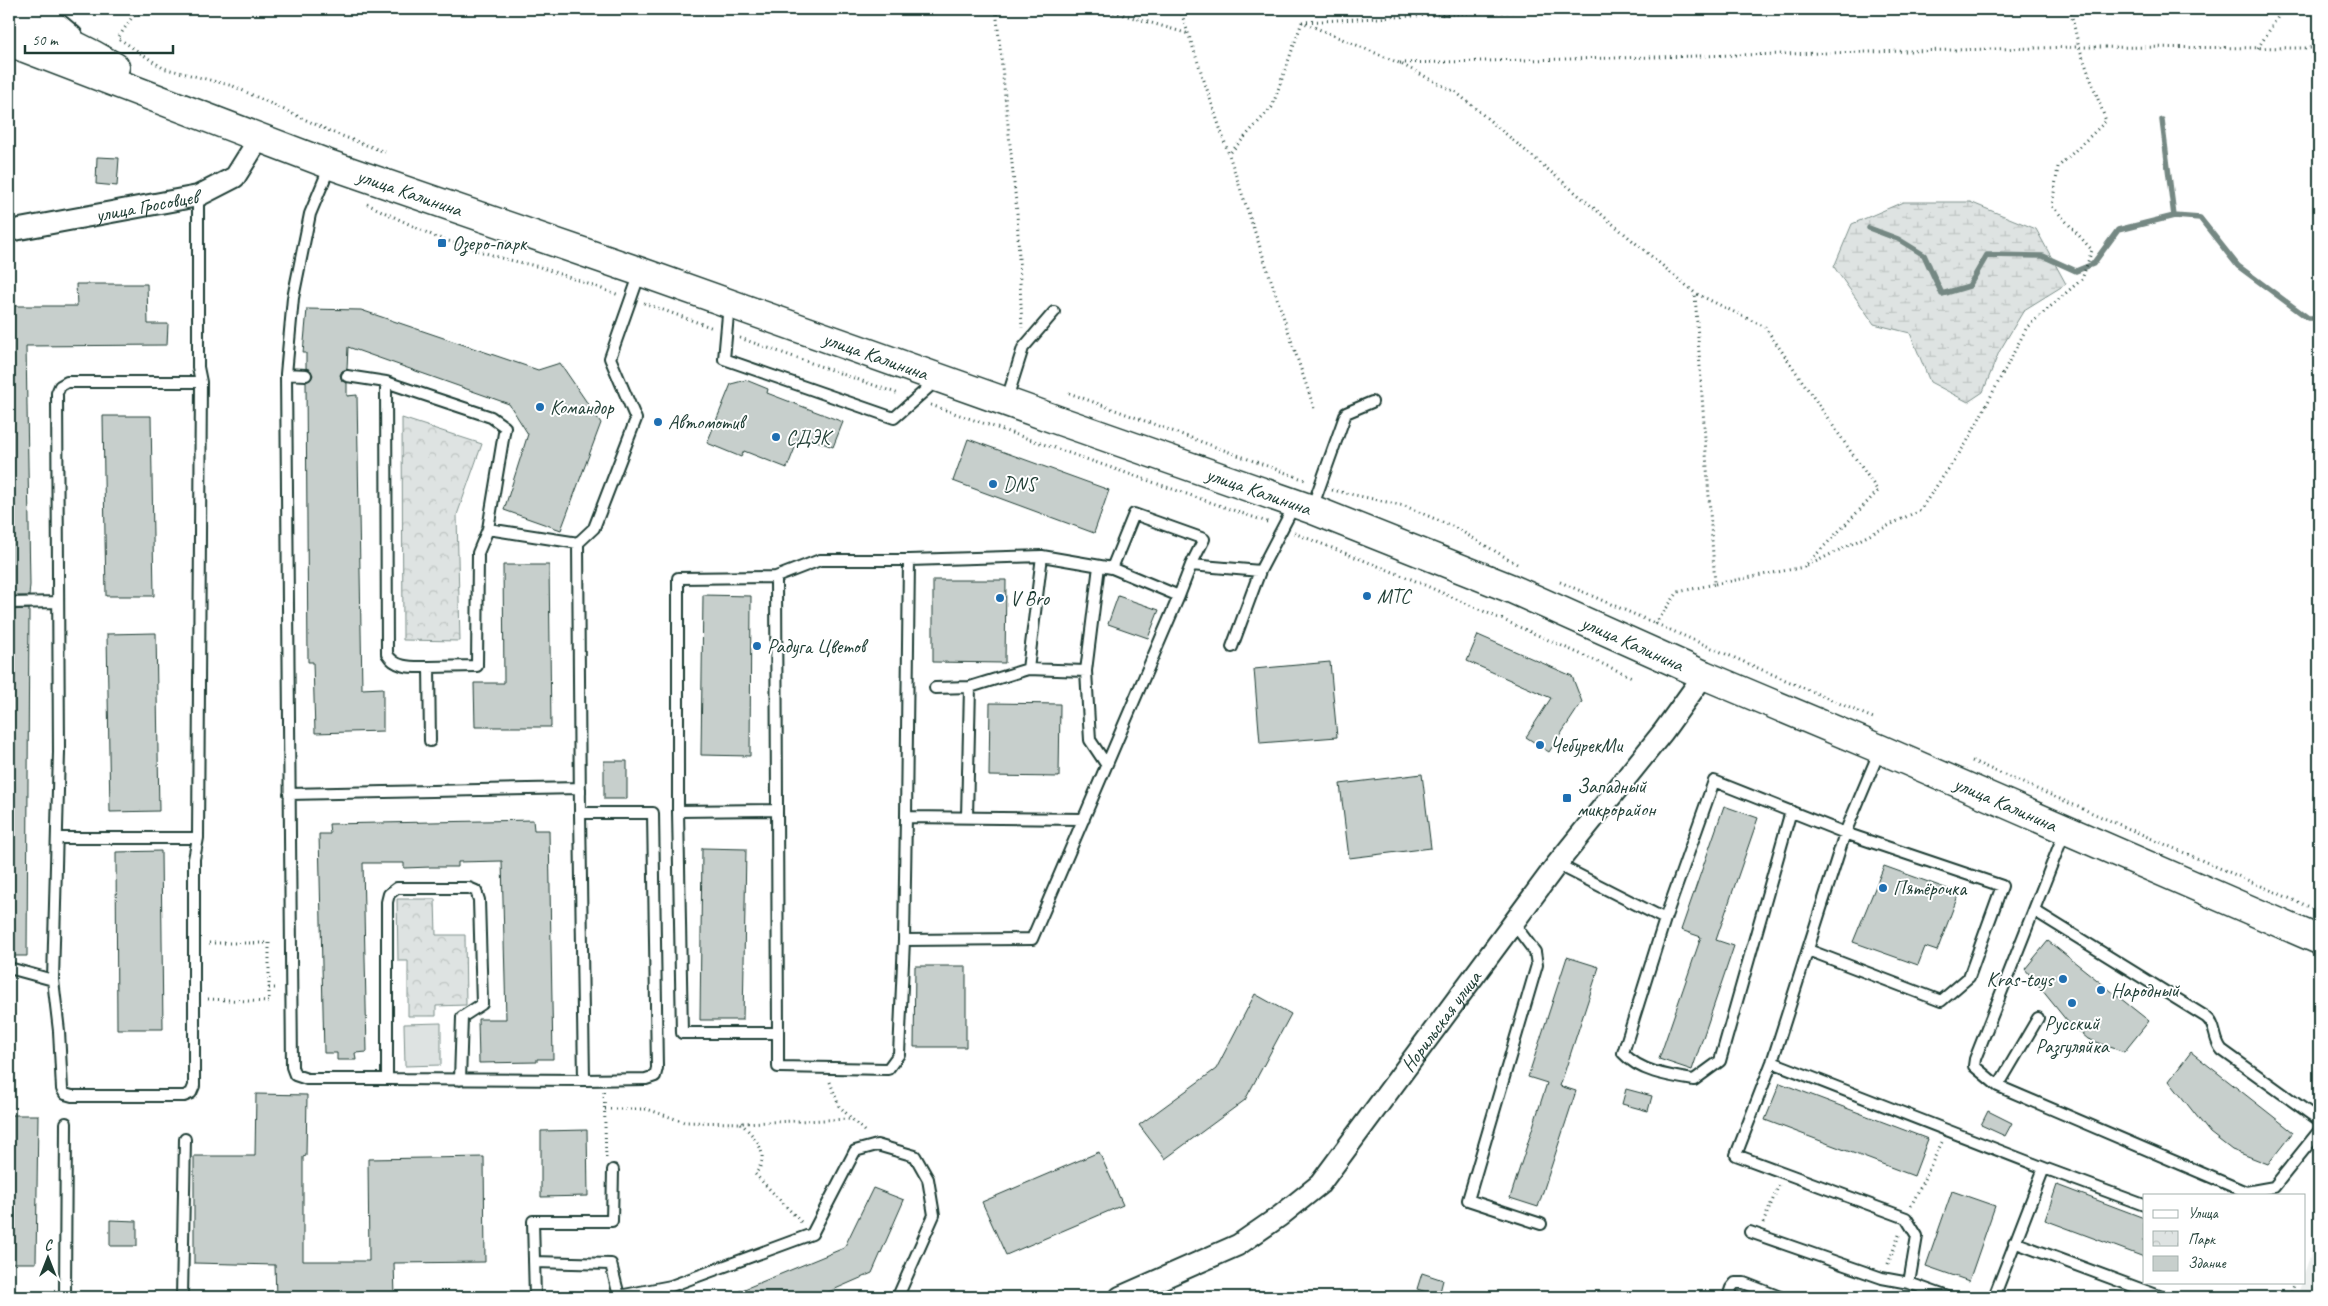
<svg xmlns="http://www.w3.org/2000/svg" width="2328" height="1306" viewBox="0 0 2328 1306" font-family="Caveat,sans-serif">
	<defs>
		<pattern id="wetland-marsh" width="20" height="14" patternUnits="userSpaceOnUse" patternTransform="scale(1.25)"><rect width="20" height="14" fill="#dee3e2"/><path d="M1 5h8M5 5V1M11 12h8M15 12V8" fill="none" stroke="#bec4c2"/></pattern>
		<pattern id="park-crowns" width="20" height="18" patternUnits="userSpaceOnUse" patternTransform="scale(1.25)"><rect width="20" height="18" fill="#dee3e2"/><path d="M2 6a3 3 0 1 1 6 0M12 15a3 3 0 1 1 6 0" fill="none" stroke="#bec4c2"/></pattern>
	</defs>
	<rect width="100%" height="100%" fill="#fff"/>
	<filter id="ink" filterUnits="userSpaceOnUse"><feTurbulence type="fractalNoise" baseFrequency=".02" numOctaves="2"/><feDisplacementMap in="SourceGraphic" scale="10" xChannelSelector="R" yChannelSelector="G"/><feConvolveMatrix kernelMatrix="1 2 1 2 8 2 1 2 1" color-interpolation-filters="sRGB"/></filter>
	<g filter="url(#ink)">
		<path fill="#eef1f0" d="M2319 1230V1297H2297L2302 1282H2304V1274Z"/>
		<path fill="url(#wetland-marsh)" stroke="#7e908b" d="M1903 202H1970L2036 229 2066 284 2024 310 1999 352 1983 392 1968 402 1930 382 1910 333 1874 324 1834 267 1852 224Z"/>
		<path fill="url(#park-crowns)" stroke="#7e908b" d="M402 418 482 444 457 515 460 641 403 640Z
			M397 899H435L436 935H465L466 1005 436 1006V1016H408V961H398Z"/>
		<path fill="#dee3e2" stroke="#7e908b" d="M441 1023V1065L405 1066 404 1024Z"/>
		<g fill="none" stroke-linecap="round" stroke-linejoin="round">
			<path stroke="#758883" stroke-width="5.5" d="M2162 120 2174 216
				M1869 228 1898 239 1924 255 1942 294 1969 286 1987 255 2043 256 2076 271 2093 264 2118 230 2174 216 2200 218 2238 266 2308 318H2319"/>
		</g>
		<path fill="#c7cfcc" stroke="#1f3d34" d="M97 157 119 158 117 186 96 184Z
			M76 284H147L148 324H168L167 345 26 346 30 585 29 596H9V306H77Z
			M307 309 361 310 538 370 560 363 601 423 561 530 504 510 528 434 509 404 348 347 347 369 342 371 340 375 342 381 347 383V396L357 395 362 689 383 688V731L315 733 313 662H308L306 382 311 379 313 375 310 370 306 368V353H303Z
			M746 380 768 389 767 393 843 422 833 447 800 435 787 468 744 451 741 457 707 443 731 384Z
			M103 416H151L154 596H106Z
			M968 439 1109 490 1094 533 953 481Z
			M503 565H549L551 727H475L474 683H504Z
			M933 580H1006L1005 663 933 662Z
			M703 595 751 596 750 756 701 755Z
			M1118 596 1159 610 1148 638 1108 624Z
			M29 609 27 956H9V610Z
			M156 633 159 811 110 812 107 634Z
			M1478 635 1572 676 1582 702 1549 752 1526 737 1551 698 1467 661Z
			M1330 662 1337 737 1260 743 1254 669Z
			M990 703 1060 704 1059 777 989 776Z
			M604 761H627V799H604Z
			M1422 774 1431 848 1349 858 1340 784Z
			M1724 806 1758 818 1716 940 1734 946 1692 1070 1659 1059 1701 937 1681 930Z
			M533 820 534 830H549L553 1059H537V1062L479 1063 478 1019H506L502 861 458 862V867H431L404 868V863H363L367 1052 355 1053 356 1060H337V1053H324L319 834H330L329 824Z
			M702 848 746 849 743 1020H700Z
			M161 851 163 1029H117L116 852Z
			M1884 866 1959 893 1937 951 1925 947 1918 965 1853 942Z
			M2048 941 2149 1021 2124 1052 2088 1039 2067 1021 2025 969Z
			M1567 957 1599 967 1560 1086 1576 1091 1538 1207 1510 1198 1547 1083 1528 1077Z
			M915 966H966V1047H914Z
			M1255 994 1291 1014 1245 1100 1165 1159 1139 1125 1216 1069Z
			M2191 1052 2293 1132 2268 1164 2232 1150 2210 1133 2169 1081Z
			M1780 1083 1928 1139 1914 1176 1765 1120Z
			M1626 1089 1652 1096 1648 1111 1622 1104Z
			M256 1094 307 1095 306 1156 303 1157V1261H369L368 1159 484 1157 485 1262 394 1263 395 1297H276L275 1265 194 1263V1156H255Z
			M1988 1111 2012 1123 2005 1136 1981 1125Z
			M9 1115H38L36 1263H9Z
			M587 1130 588 1196 541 1197V1131Z
			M1099 1152 1123 1205 1006 1255 982 1202Z
			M2057 1185 2144 1218V1257L2045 1220Z
			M873 1188 904 1200 872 1273 817 1297H725L844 1248Z
			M1952 1191 1995 1206 1969 1281 1926 1266Z
			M110 1220 137 1221V1246H110Z
			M1422 1273 1443 1280 1439 1296 1417 1289Z"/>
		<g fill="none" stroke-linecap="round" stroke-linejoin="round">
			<defs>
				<path id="lane" d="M330 166 310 214 293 298 286 374 292 1067 295 1075 307 1079H387
					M198 196V367L201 382 198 838 194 859V1086L191 1093 184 1096H72L65 1094 62 1089 59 1031 53 980 59 752 57 393 60 386 67 382H201
					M729 304 724 359 894 418 937 380
					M286 374 306 375
					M347 376 386 382 387 654C396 669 413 667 429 667L430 741
					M386 382 491 417 505 427 488 529 578 543
					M1006 402 1023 348 1054 312
					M1312 508 1346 413 1372 402
					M1042 556 1028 669 1086 671 1090 740 1106 764
					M1112 568 1134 514 1204 539 1191 565
					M776 577 778 1033H682L678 811V578Z
					M776 577 820 560H909
					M9 603 57 602
					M1232 647 1260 571 1295 504
					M429 667 477 666 478 553 488 529
					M1086 671 1099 566
					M935 688 970 687 1028 669
					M1880 750 1845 833 1772 1062 1736 1155 1906 1218 1917 1236 1909 1283 1948 1297
					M289 794 580 788V794
					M678 811 776 810
					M1791 811 1720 1061 1694 1080C1669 1076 1640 1072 1623 1053L1665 919 1714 781 1845 833 2002 886 1969 977 1941 1001 1808 950
					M580 813 578 543 594 528 636 419 610 358 640 273
					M967 817 970 687
					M1084 819 906 817 909 560 1042 556 1112 568 1179 596 1191 565 1260 571
					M2065 831 1975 1059 1974 1066 1998 1086 2246 1192 2274 1187 2319 1131
					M57 838H198
					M1557 864 1665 919
					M2035 911 2206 1017C2217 1025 2213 1040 2222 1050L2319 1120
					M1514 924 1535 952 1537 965 1468 1200 1541 1224
					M904 940 906 817
					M9 968 53 980
					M778 1033V1067L888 1069 899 1054 904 940 1032 939 1179 596
					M1772 1062 2044 1168 1994 1297
					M460 1080 462 1017 482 1004 479 900 476 891 469 888H397L389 894 387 902V1079L584 1080 580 813H653L657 1068 655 1076 646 1079 584 1080
					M1998 1086 2038 1018
					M2044 1168 2144 1205
					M1750 1232 1882 1278 1909 1283
					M2014 1242 2162 1297
					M534 1262 611 1264 619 1296 671 1286 812 1234 855 1151 877 1145 915 1156 928 1179 934 1215 899 1294 896 1297
					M65 1297 66 1123
					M182 1297 185 1139
					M535 1297 533 1221H612L613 1170
					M1728 1297 1731 1288 1735 1283H1744L1780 1297"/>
				<g id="street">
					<path d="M40 9 72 36"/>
					<path id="s1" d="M9 231 198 196 235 177 260 137"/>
					<path id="s2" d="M1120 1297 1238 1245 1280 1216 1320 1184 1557 864 1663 732 1704 675"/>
				</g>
				<g id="secondary">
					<path d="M9 12 92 54 115 67"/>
					<path id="s3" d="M9 42 331 165 641 272 1060 421 1311 509 1512 589 1704 675 1880 749 2319 940"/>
				</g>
			</defs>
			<use href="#lane" stroke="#1f3d34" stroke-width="14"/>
			<use href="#street" stroke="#1f3d34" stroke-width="24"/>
			<use href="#secondary" stroke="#1f3d34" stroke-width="31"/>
			<path stroke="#1f3d34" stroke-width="3" stroke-dasharray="1 4" stroke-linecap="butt" d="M148 9 133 16 118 38 163 68 233 86 334 133 385 152
				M996 9 1017 212 1022 328
				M1104 9 1189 34
				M1180 9 1314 408
				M1302 22 1544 9
				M2258 48 2283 9
				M1400 63 2079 47 2319 48
				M1231 152 1272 107 1302 22 1399 63 1457 93 1695 293 1765 327 1878 491 1804 567 1715 584
				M367 204 436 237 501 258 540 267 619 295
				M644 303 713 328
				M740 338 899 394
				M1069 393 1308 481
				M931 405 1270 523
				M1332 490 1405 506 1454 527 1517 564
				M1294 533 1411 579 1632 677
				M1807 566 1920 510 1967 442 2027 327 2082 279 2092 250 2052 206 2058 167 2106 121 2079 47 2070 9
				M1560 582 1873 718
				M1655 624 1678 592 1715 584 1695 294
				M1972 761 2319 911
				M209 943H269V988
				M208 999 269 1002V988H278
				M830 1082 839 1106 866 1133
				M604 1092 606 1158
				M605 1109H647L684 1122 741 1123 852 1119
				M741 1123C755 1138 772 1154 755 1174L802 1223
				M1911 1206 1942 1142
				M1763 1223 1779 1185
				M1888 1264 1899 1235
				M2289 1297 2294 1282"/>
			<use href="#lane" stroke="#fff" stroke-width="10"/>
			<use href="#street" stroke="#fff" stroke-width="20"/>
			<use href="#secondary" stroke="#fff" stroke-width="28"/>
		</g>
	</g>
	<g fill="#1f6fb2" stroke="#fff" stroke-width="2">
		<rect x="437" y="238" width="10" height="10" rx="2.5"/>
		<circle cx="540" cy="407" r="5"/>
		<circle cx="658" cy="422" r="5"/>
		<circle cx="776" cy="437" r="5"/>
		<circle cx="993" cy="484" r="5"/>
		<circle cx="1367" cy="596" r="5"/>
		<circle cx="1000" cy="598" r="5"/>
		<circle cx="757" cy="646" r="5"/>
		<circle cx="1540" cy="745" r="5"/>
		<rect x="1562" y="793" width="10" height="10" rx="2.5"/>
		<circle cx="1883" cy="888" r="5"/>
		<circle cx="2063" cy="979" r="5"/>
		<circle cx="2101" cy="990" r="5"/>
		<circle cx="2072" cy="1003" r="5"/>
	</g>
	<g text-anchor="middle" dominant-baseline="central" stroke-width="4" stroke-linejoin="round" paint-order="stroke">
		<g font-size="20" fill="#1f3d34" stroke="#fff">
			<text stroke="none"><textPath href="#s3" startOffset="428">улица Калинина</textPath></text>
			<text stroke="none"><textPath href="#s1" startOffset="140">улица Гросовцев</textPath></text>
			<text stroke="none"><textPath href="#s3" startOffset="922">улица Калинина</textPath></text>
			<text stroke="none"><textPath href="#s3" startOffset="1328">улица Калинина</textPath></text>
			<text stroke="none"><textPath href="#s3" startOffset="1732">улица Калинина</textPath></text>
			<text stroke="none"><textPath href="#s3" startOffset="2138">улица Калинина</textPath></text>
			<text stroke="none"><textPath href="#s2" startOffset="434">Норильская улица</textPath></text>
		</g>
		<g font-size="20" fill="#1f3d34" stroke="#fff" text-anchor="start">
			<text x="452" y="243">Озеро-парк</text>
			<text x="550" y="407">Командор</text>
			<text x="668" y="422">Автомотив</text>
			<text x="786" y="437">СДЭК</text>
			<text x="1003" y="484">DNS</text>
			<text x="1377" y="596">МТС</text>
			<text x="1010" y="598">V Bro</text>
			<text x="767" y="646">Радуга Цветов</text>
			<text x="1550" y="745">ЧебурекМи</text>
			<text x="1577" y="786">Западный<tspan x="1577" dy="23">микрорайон</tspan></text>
			<text x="1893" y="888">Пятёрочка</text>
			<text x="2053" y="979" text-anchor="end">Kras-toys</text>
			<text x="2111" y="990">Народный</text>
			<text x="2072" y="1023" text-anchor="middle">Русский<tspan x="2072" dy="23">Разгуляйка</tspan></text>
		</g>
	</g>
	<rect width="2328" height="1306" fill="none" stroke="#fff" stroke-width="30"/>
	<rect x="15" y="15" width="2298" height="1276" fill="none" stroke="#1f3d34" stroke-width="2" filter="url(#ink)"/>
	<rect x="2143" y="1194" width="162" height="90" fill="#ffffff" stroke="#a5b1ae"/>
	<rect x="2153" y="1210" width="25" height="8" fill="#ffffff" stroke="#a5b1ae"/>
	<text x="2188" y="1218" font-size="15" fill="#1f3d34">Улица</text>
	<rect x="2153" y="1231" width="25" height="15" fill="url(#park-crowns)" stroke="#a5b1ae"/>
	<text x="2188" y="1244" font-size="15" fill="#1f3d34">Парк</text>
	<rect x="2153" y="1256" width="25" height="15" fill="#c7cfcc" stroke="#a5b1ae"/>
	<text x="2188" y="1268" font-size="15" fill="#1f3d34">Здание</text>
	<g transform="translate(48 1258)" stroke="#ffffff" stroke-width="4" paint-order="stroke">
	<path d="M0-4L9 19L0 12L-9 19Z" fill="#1f3d34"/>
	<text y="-8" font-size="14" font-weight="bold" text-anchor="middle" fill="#1f3d34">С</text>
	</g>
	<path d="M25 45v8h148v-8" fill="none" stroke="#1f3d34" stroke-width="2.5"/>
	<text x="32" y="45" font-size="15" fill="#1f3d34" stroke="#ffffff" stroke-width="4" paint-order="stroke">50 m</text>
</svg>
